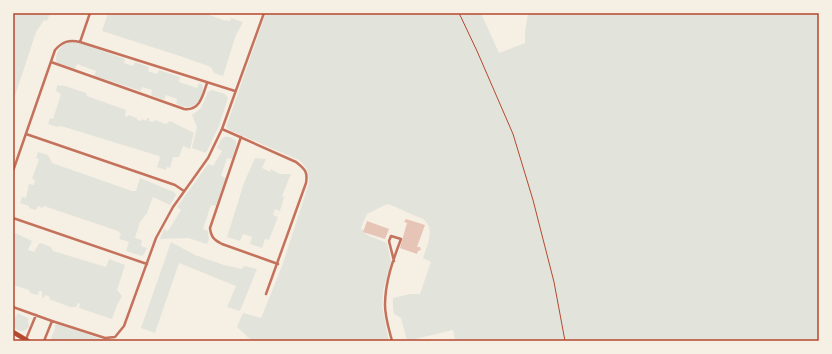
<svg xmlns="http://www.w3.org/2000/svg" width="832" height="354" viewBox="0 0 832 354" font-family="'Fira Sans',sans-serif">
	<rect width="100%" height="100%" fill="#f6efe4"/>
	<path fill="#e2e4dc" d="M13 13H50L47 21 44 20 36 32 13 102Z
		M108 13H204L226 21V20L230 21 231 18 243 22 236 35 223 76 214 73 211 67 183 57 102 31Z
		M266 13H481L499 53 525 43V31L528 13H819V341H455L453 330 407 341 401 318 394 314 393 308V298L410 294H420L431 262 423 258C427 245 436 229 423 219 420 217 414 216 411 214 403 211 396 206 387 204L367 214 361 228 367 235 387 243 391 262 383 291 382 306 389 341H252L237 327 243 313 261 318 282 266 309 183C309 173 307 167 299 160L229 130 226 127Z
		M70 41 81 43 125 59 124 63 133 66 135 62 149 67 148 71 157 74 159 70 180 77 179 82 197 88 199 83 202 84C206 94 197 109 185 107 182 106 178 105 176 103L177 99 166 95 164 100 151 95 152 90 142 87 141 91 94 76 96 71 77 64 75 69 58 63 56 61C56 50 61 45 70 41Z
		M57 85 61 86 62 85 86 93 87 96 126 110 125 116 127 117 128 115 137 118V120L141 121 142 119 146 121 147 118H149V121L152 122 155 120 166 124 170 121 194 133 190 149 183 146 179 157H173L170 168 167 167 166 170 157 167 160 158 159 156 61 126 57 127 48 124 50 118 53 119 61 94 56 91Z
		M212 90 225 94 228 98 219 126 206 153 192 148 197 127 192 115 201 108 208 92Z
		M224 137C229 136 232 138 236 141V146L232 159 227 158 221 176 226 178 216 206 211 205 203 229 208 231 209 239 207 244 188 238 160 239 164 229 168 231 181 210 177 207 208 164 213 166 222 151 217 148 221 140Z
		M38 152 48 155 52 163 132 191H136L140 178 174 192 176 195 170 205 153 197 147 213 140 222 135 238 142 240 141 246 147 248 144 254 142 256 126 251 129 242 119 239 121 234 118 231 44 206 42 208 38 206 36 210 29 208V206L20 203 22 197 26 198 29 184 34 185 35 180 32 179 39 159 36 158Z
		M255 158 266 159 262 168 270 172 271 169 280 174H291L282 196 284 197 280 211 275 209 273 215 278 217 269 240 265 239 262 248 250 244 252 237 243 234 240 241 227 237 244 183Z
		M13 232 32 241 28 250 34 252 38 245 40 243 51 247 53 251 106 267 109 259 125 265 117 290 122 296 117 305 112 319 79 308 80 304 78 303 76 307H70L49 299 50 297 45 295 44 298 42 297V291H39L38 295 30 293 29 290 13 285Z
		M171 242 195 255 224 265 242 269 244 266 257 269 240 311 227 307 236 286 179 263 155 333 141 328Z
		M17 313 28 318 29 327 24 331H20L13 327V316L16 317Z
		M58 324 107 341H50L55 328V325Z"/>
	<path fill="#e6c5b7" d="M406 219 425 225 417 247H420L421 250 418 251 417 254 400 248 407 223 404 222Z
		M367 221 389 229 385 239 363 232Z"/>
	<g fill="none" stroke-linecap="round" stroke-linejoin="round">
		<path stroke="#b5482f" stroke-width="1" d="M459 13 477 51 513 134 533 200 554 282 565 341"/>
		<path stroke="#c5725c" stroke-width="2.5" d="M80 42 235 91
			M51 62 184 109C200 111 203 95 207 83
			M222 129 296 162C305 169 308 172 306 183L266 294
			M26 134 175 185 184 191
			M241 137 210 228C211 237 214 240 222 244L278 264
			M13 171 55 50C62 42 69 39 80 42L90 13
			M13 218 147 264
			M13 307 52 321 105 338 115 337 124 326 156 238 173 207 208 158 222 129 264 13
			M26 339 36 315
			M44 341 52 321
			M392 341C389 329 385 317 385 305 385 282 393 260 401 239L391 236 389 241 394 261"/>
		<path stroke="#b5482f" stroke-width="4.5" d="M13 332 28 341"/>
	</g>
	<rect width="832" height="354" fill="none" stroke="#f6efe4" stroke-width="28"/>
	<rect x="14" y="14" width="804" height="326" fill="none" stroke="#b5482f" stroke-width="1.5"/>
</svg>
